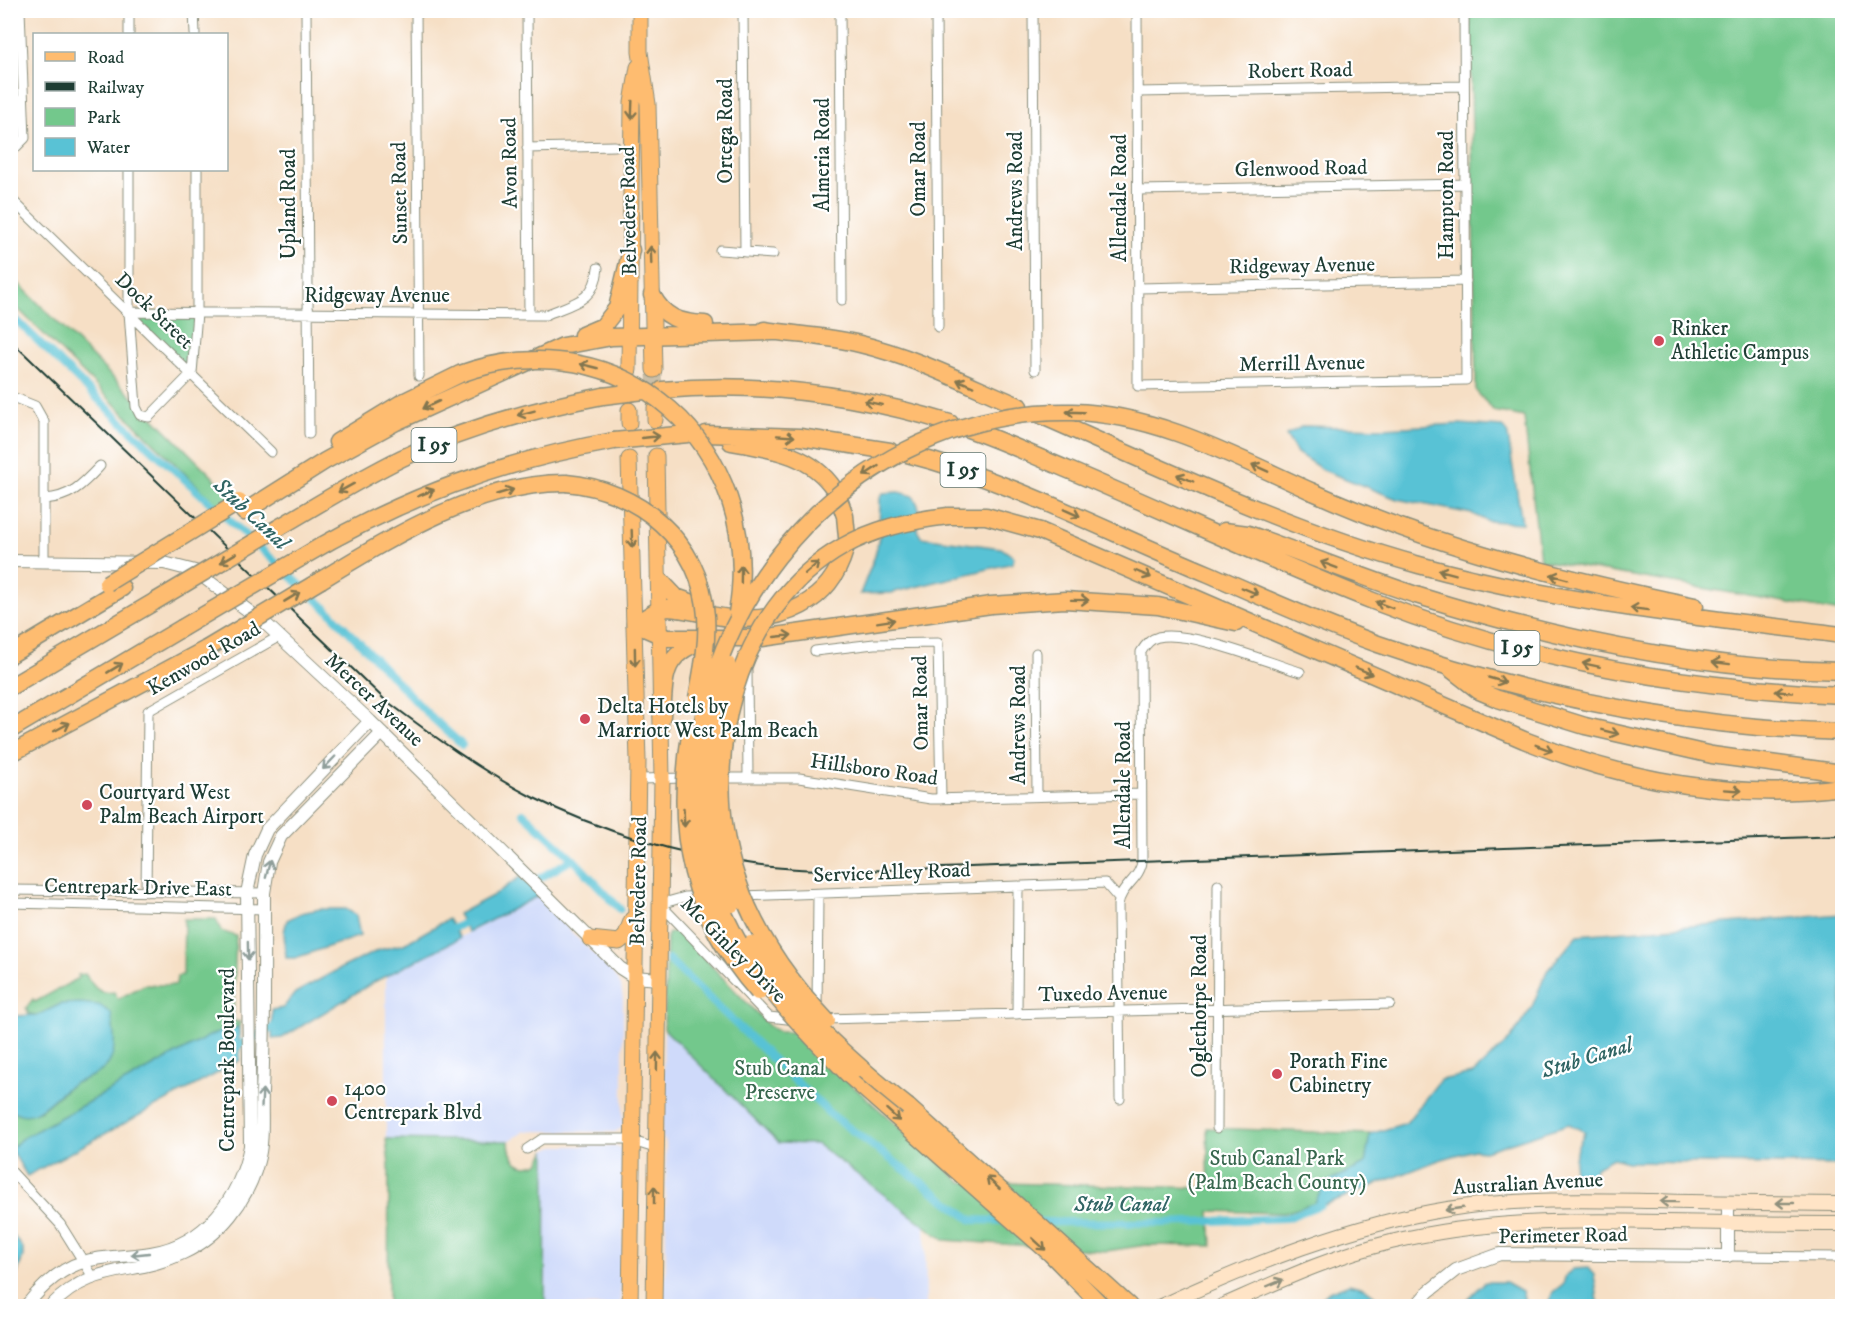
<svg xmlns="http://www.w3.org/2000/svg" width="1853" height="1317" viewBox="0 0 1853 1317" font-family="'IM FELL DW Pica',serif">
	<rect width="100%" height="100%" fill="#fff"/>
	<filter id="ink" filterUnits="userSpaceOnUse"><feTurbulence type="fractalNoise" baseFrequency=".0167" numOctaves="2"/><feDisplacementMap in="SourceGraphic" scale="12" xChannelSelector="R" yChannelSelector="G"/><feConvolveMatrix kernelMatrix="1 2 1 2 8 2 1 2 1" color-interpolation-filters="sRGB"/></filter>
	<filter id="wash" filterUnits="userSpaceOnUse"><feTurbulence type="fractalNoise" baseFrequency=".008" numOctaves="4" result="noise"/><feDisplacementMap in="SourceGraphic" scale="24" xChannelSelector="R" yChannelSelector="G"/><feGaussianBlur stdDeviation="1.35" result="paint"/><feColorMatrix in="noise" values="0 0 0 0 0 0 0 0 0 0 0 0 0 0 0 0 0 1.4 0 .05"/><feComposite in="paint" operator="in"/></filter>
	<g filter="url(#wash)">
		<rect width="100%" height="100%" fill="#f6dfc5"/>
		<path fill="#cfdafa" d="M540 895 574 935 610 969 621 986 623 999V1127L615 1132 525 1131 509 1141 386 1139V976Z
			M664 1029 779 1142 817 1144 925 1225 926 1306H661L666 1277V1142L662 1137Z
			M554 1146H614L623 1150 624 1223 620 1306H545L546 1150Z"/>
		<path fill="#73c88c" stroke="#498260" stroke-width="1.5" d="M1470 11H1842V612L1540 560 1524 417 1494 411 1476 391Z
			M10 275 233 497 219 507 11 302Z
			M129 312 197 313 192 373Z
			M184 919H216L221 931 236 936 233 1021 240 1022 239 1027 223 1030 189 1047 21 1139 11 1149V1108L14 1112 40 1111 71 1085 100 1072 61 1004 38 1015 29 1014 26 1008 33 999 35 1002 79 978 78 975 85 974C94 986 97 995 114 992L118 999 144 985H176L177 976 183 975Z
			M678 931 769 1026 779 1032H792L961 1182 1209 1188 1207 1128 1370 1134 1365 1164 1326 1183 1315 1203 1284 1213 1210 1211 1212 1246 1146 1245 1107 1251 944 1240 817 1144 779 1143 664 1029 667 937 669 933Z
			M386 1139 509 1141C509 1159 520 1172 539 1163L546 1150 545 1306H388L389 1165Z"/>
		<path fill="#59c2d5" stroke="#3c8084" stroke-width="1.5" d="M1459 424 1502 427 1507 431 1522 523 1487 521 1472 514 1397 499 1323 470 1297 453 1286 435 1303 426 1384 428Z
			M899 492 913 496C922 509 920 516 917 530L921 537 1001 548 1014 557 1013 563 891 593 860 594 875 556 879 537 880 498 883 493Z
			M520 877 540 895 468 932 458 914 494 895Z
			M320 909H346L356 915 360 936 295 958H286L284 932 287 920 301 913Z
			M1842 914V1165L1627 1162 1613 1158 1596 1167 1588 1182 1572 1178 1577 1147 1585 1132 1569 1124 1485 1151 1474 1150 1439 1160 1311 1210 1325 1183 1365 1164 1370 1134 1406 1123 1440 1080 1473 1074 1511 1038 1531 1009 1547 971 1578 935Z
			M448 919 460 938 374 982 282 1038 272 1039V1010L283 1008 295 993 337 970 379 950 404 944Z
			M81 1003 99 1005 111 1013C113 1029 118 1048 109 1063 101 1075 85 1078 73 1084 54 1093 34 1130 10 1108L11 1016 38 1015 61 1004Z
			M239 1027 240 1060 225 1069 27 1176 11 1149 21 1139 209 1036 223 1030Z
			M11 1233 23 1248V1256L11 1293Z
			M1588 1268 1594 1275 1599 1306H1547L1553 1292 1563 1284 1566 1275 1573 1269Z
			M1485 1282H1506L1522 1291 1526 1306H1461Z
			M1349 1284 1364 1288 1375 1296 1376 1306H1313L1329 1292Z"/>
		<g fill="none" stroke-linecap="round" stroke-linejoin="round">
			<path stroke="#59c2d5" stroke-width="8" d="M10 314 125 425 330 612 427 713 462 745
				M523 813 573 859 620 909
				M531 883 573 859
				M445 933 471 919
				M669 960 829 1113 972 1220 1010 1221
				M232 1049 281 1023
				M1038 1222 1164 1223 1286 1218 1320 1205"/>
		</g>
	</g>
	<g filter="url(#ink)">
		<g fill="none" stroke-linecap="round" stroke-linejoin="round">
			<path stroke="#cbbfa8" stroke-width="15" stroke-dasharray="15 8" stroke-linecap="butt" d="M654 370 655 407"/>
			<defs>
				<path id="minor" d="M129 10V34
					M194 10 195 34
					M306 10 309 434
					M416 10 419 376
					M527 10 529 315
					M743 10 745 252
					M840 10 842 300
					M936 10 938 327
					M1033 10 1035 370
					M1137 10 1138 386 1466 380 1464 10
					M1137 92 1464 86
					M527 148 615 146
					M10 153 25 138 20 10
					M129 170V312L136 407 140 415 149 417 192 373 197 313V170
					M1138 190 1465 184
					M10 198 271 452
					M720 250 773 254
					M1138 288 1466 281
					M129 312 545 315C573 303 595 302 598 268
					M10 396 35 406 44 422V561
					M45 499C71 497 82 485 100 466
					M815 651 874 644 938 643 941 799
					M1036 653 1037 796
					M747 671 748 777
					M719 778H799L931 799 1141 794
					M638 779 687 778
					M10 890 264 893
					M146 892 148 711 278 637
					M704 896 685 897 660 904 769 1017 796 1020
					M741 896 1105 883 1119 899
					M10 903 264 909
					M817 1009 818 895
					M1017 1014 1018 887
					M825 1019 1390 1004
					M1120 1099 1118 905C1120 887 1141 878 1142 861L1141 652C1145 645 1150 639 1158 637 1191 630 1266 662 1300 672
					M1217 1128 1218 885
					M527 1149 542 1139H626L655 1148
					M10 1170 60 1224 93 1277
					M1728 1256 1842 1257"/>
				<path id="tertiary" d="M10 561 164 563 195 571 266 624 370 721 620 968 634 977 659 979
					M26 1306C41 1287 59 1269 83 1262 105 1255 129 1257 151 1253 206 1244 240 1197 250 1146L247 893 255 855 267 829 370 721
					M51 1306C94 1261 133 1277 183 1253 220 1236 248 1200 258 1161 264 1139 261 1115 262 1093 265 1026 264 959 264 893L269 862 281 836 382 733
					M1416 1306 1428 1292 1456 1270 1500 1254 1728 1256V1203"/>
				<path id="secondary" d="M1161 1306C1252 1264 1349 1225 1448 1209 1516 1198 1584 1200 1652 1201 1715 1203 1779 1203 1842 1204
					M1222 1306C1277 1282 1332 1256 1391 1242 1481 1220 1570 1220 1661 1222 1722 1223 1782 1224 1842 1224"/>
				<path id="primary" d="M640 10V52L648 104 654 370
					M629 370 632 103 638 67
					M655 407V420
					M629 410V423
					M629 459 638 761 630 1306
					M590 939 619 942 625 937 632 919
					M654 1306 662 779 656 456"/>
				<path id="motorway" d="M652 295C664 318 680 323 705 324
					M764 330C796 335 828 336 860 344 915 357 967 384 1019 406
					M582 335 603 326 617 308 631 250
					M662 390C759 381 857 395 950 423
					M1040 415C1164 469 1288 529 1419 565 1557 603 1700 617 1842 635
					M968 429C1003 441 1037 457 1071 471 1172 514 1271 561 1373 601 1523 660 1682 688 1842 695
					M706 434 800 437 890 451
					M337 442 401 403 460 374
					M731 442C770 449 810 453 834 489
					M907 454C1013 481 1109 533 1209 574 1265 598 1321 624 1378 644 1528 696 1684 727 1842 732
					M1313 492C1436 547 1564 579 1695 606
					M839 499 845 516 847 537
					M244 512 325 461 396 422 563 346 612 337 773 332
					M948 516H986L1040 531 1524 740C1626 781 1733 801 1842 787
					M278 528C319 504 359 479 402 458 466 428 534 409 603 396
					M1224 531 1248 534C1305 554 1361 577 1419 596 1556 639 1698 669 1842 671
					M299 559C398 499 501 461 614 441
					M659 579 676 597 696 604
					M321 580C392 537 480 482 566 483
					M635 624 667 638H762L991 605 1065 600 1158 606 1236 623
					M635 624 656 611 667 608C688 609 709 616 730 618 782 623 830 603 845 550
					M10 655 122 588
					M1452 670 1479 691 1498 699 1585 726 1712 755 1842 773
					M10 687 154 602
					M662 716C665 679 661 656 700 642
					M10 730 182 628
					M10 754 206 649
					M850 1076 1051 1254 1102 1306
					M908 1107 1129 1306"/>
			</defs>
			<use href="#minor" stroke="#8a8e7c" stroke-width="11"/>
			<use href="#tertiary" stroke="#8a8e7c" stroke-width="14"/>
			<use href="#secondary" stroke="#8a8e7c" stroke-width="16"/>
			<use href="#primary" stroke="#8a8e7c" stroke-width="17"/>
			<use href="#motorway" stroke="#8a8e7c" stroke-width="19"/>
			<use href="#minor" stroke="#fff" stroke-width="9"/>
			<use href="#tertiary" stroke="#fff" stroke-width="12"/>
			<use href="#secondary" stroke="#ffe4c6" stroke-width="14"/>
			<use href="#primary" stroke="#febc70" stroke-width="15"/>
			<use href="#motorway" stroke="#febc70" stroke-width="16"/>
			<path stroke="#1f3d34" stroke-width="2" d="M10 340 384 699C432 735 479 770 532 797 600 831 679 855 753 865 788 870 823 870 858 871L1842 836"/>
			<defs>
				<path id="motorway-bridge" d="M460 374C622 316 766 446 737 613
					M603 396 644 391
					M614 441 688 434
					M566 483C638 489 701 541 706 616 708 644 702 671 697 698
					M107 583 239 502
					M154 602 278 528
					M182 628 299 559
					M206 649 321 580
					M727 664C708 750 701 820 732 904
					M690 735C674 834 691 916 758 992
					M751 944C791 1008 849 1060 908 1107
					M827 1021C786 978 754 932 736 876 698 761 734 608 844 546 876 528 912 520 948 516
					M850 1076C792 1017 736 961 711 879 643 650 835 406 1073 412 1158 414 1237 458 1313 492"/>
			</defs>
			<use href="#motorway-bridge" stroke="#8a8e7c" stroke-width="19" stroke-linecap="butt"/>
			<use href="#motorway-bridge" stroke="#febc70" stroke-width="16"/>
		</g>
		<defs><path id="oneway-shaft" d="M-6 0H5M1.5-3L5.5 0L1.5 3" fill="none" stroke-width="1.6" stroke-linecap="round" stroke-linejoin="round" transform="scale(1.5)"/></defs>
		<g stroke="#83764f">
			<use href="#oneway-shaft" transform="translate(632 110) rotate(92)"/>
			<use href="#oneway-shaft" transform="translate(651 255) rotate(-92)"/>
			<use href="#oneway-shaft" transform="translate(589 366) rotate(-166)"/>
			<use href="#oneway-shaft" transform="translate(965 383) rotate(-157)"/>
			<use href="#oneway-shaft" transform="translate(873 403) rotate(-168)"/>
			<use href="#oneway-shaft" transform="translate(431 405) rotate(155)"/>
			<use href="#oneway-shaft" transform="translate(1075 412) rotate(-178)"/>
			<use href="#oneway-shaft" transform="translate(526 413) rotate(165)"/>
			<use href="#oneway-shaft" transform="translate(786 436) rotate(4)"/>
			<use href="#oneway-shaft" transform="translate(651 437) rotate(-6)"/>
			<use href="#oneway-shaft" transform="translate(1260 468) rotate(-156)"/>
			<use href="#oneway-shaft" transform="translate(871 471) rotate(147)"/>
			<use href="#oneway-shaft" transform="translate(1185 478) rotate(-157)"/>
			<use href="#oneway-shaft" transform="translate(346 488) rotate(151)"/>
			<use href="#oneway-shaft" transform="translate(505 492) rotate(-16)"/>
			<use href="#oneway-shaft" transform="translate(426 493) rotate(-22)"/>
			<use href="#oneway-shaft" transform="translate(1072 513) rotate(24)"/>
			<use href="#oneway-shaft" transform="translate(632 539) rotate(88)"/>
			<use href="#oneway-shaft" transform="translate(228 558) rotate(149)"/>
			<use href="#oneway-shaft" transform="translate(1329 565) rotate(-159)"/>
			<use href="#oneway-shaft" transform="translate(812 568) rotate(-40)"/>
			<use href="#oneway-shaft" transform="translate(1447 572) rotate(-165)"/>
			<use href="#oneway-shaft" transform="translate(741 574) rotate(-89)"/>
			<use href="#oneway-shaft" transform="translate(1143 574) rotate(23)"/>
			<use href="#oneway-shaft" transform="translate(1559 577) rotate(-165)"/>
			<use href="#oneway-shaft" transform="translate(1250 591) rotate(23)"/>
			<use href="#oneway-shaft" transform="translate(292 597) rotate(-31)"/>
			<use href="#oneway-shaft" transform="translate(1080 600) rotate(1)"/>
			<use href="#oneway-shaft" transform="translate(1384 605) rotate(-159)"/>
			<use href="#oneway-shaft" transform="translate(1639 609) rotate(-173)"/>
			<use href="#oneway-shaft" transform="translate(886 621) rotate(-9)"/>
			<use href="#oneway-shaft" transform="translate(783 636) rotate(-6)"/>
			<use href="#oneway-shaft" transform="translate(635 657) rotate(89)"/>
			<use href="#oneway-shaft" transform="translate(1721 663) rotate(-173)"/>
			<use href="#oneway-shaft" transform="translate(1591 665) rotate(-168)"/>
			<use href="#oneway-shaft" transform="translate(115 668) rotate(-31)"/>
			<use href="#oneway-shaft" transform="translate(1364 671) rotate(23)"/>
			<use href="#oneway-shaft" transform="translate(1497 680) rotate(16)"/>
			<use href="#oneway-shaft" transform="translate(1784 692) rotate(-176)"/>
			<use href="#oneway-shaft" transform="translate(62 727) rotate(-28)"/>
			<use href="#oneway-shaft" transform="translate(1610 732) rotate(14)"/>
			<use href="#oneway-shaft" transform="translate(1544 748) rotate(21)"/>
			<use href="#oneway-shaft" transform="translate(1733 790) rotate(4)"/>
			<use href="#oneway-shaft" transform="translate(684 818) rotate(87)"/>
			<use href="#oneway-shaft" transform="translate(657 1061) rotate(-89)"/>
			<use href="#oneway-shaft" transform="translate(893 1115) rotate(42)"/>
			<use href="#oneway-shaft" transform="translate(993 1183) rotate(-138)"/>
			<use href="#oneway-shaft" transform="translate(654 1195) rotate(-90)"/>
			<use href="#oneway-shaft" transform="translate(1039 1244) rotate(42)"/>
		</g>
		<g stroke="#8f9e9a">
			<use href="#oneway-shaft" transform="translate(329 763) rotate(134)"/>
			<use href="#oneway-shaft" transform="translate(268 869) rotate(-76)"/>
			<use href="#oneway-shaft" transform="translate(248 951) rotate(89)"/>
			<use href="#oneway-shaft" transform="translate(262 1098) rotate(-87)"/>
			<use href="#oneway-shaft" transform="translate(140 1254) rotate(174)"/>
		</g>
		<g stroke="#8f907d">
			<use href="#oneway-shaft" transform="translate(1669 1202) rotate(-179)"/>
			<use href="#oneway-shaft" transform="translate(1785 1203) rotate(-180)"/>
			<use href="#oneway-shaft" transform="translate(1454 1209) rotate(172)"/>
			<use href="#oneway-shaft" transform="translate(1275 1283) rotate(-23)"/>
		</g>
	</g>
	<g fill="#d1495b" stroke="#fff" stroke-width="2">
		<circle cx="1659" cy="341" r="6"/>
		<circle cx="585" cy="719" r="6"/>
		<circle cx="87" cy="805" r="6"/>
		<circle cx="1277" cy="1074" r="6"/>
		<circle cx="332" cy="1101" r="6"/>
	</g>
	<g text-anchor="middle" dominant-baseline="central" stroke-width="4.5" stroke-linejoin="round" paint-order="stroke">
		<g fill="#fff" stroke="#627771" stroke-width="1.5">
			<rect x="411.5" y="428" width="45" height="34" rx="4.5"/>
			<rect x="940.5" y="453" width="45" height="34" rx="4.5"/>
			<rect x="1494.5" y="631" width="45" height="34" rx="4.5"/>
		</g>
		<g font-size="20" font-weight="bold" fill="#1f3d34">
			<text x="434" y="445">I 95</text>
			<text x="963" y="470">I 95</text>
			<text x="1517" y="648">I 95</text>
		</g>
		<g font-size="21" fill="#1f3d34" stroke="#fff">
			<text transform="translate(1300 71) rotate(-1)">Robert Road</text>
			<text transform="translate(726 131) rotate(-90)">Ortega Road</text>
			<text transform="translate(823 155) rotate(-90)">Almeria Road</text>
			<text transform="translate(510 163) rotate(-91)">Avon Road</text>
			<text transform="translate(919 169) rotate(-90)">Omar Road</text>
			<text transform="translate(1301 169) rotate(-1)">Glenwood Road</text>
			<text transform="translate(1016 191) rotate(-90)">Andrews Road</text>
			<text transform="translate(400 193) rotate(-91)">Sunset Road</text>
			<text transform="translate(1447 195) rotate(-90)">Hampton Road</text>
			<text transform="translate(1120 198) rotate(-90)">Allendale Road</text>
			<text transform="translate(289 204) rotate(-90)">Upland Road</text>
			<text transform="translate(629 211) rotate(-91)">Belvedere Road</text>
			<text transform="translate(1302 266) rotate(-1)">Ridgeway Avenue</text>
			<text x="377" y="296">Ridgeway Avenue</text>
			<text transform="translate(154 311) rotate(44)">Dock Street</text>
			<text transform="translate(1302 364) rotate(-1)">Merrill Avenue</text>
			<text transform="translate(204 659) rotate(-30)">Kenwood Road</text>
			<text transform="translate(374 700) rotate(43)">Mercer Avenue</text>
			<text transform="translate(921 703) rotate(-91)">Omar Road</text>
			<text transform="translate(1019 725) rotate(-90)">Andrews Road</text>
			<text transform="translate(874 770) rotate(8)">Hillsboro Road</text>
			<text transform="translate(1124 785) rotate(-90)">Allendale Road</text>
			<text transform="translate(892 873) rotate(-2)">Service Alley Road</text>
			<text transform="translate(639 881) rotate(-89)">Belvedere Road</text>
			<text transform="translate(138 888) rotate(1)">Centrepark Drive East</text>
			<text transform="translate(733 950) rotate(45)">Mc Ginley Drive</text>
			<text transform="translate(1103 994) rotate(-1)">Tuxedo Avenue</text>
			<text transform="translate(1200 1006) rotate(-90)">Oglethorpe Road</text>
			<text transform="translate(228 1060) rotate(-90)">Centrepark Boulevard</text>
			<text transform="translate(1528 1184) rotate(-3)">Australian Avenue</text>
			<text transform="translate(1563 1236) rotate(-1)">Perimeter Road</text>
		</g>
		<g font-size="21" fill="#1f3d34" stroke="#fff" text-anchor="start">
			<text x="1671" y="329">Rinker<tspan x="1671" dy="24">Athletic Campus</tspan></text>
			<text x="597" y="707">Delta Hotels by<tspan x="597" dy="24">Marriott West Palm Beach</tspan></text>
			<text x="99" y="793">Courtyard West<tspan x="99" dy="24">Palm Beach Airport</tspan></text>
			<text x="1289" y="1062">Porath Fine<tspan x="1289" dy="24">Cabinetry</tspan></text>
			<text x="344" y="1089">1400<tspan x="344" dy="24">Centrepark Blvd</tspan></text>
		</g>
		<g font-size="21" fill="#38674e" stroke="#fff">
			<text x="780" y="1069">Stub Canal<tspan x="780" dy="24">Preserve</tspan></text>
			<text x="1277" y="1159">Stub Canal Park<tspan x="1277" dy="24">(Palm Beach County)</tspan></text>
		</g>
		<g font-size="22" font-style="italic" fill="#306564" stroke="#fff">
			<text transform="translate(251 514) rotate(43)">Stub Canal</text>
			<text transform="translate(1587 1058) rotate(-17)">Stub Canal</text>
			<text x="1121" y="1204">Stub Canal</text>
		</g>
	</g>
	<rect width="1853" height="1317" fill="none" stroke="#fff" stroke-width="36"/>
	<rect x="33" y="33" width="195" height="138" fill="#ffffff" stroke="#a5b1ae" stroke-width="1.5"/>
	<rect x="45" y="52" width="30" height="9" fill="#febc70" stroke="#a5b1ae" stroke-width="1.5"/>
	<text x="87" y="63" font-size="18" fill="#1f3d34">Road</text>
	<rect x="45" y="82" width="30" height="9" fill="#1f3d34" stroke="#a5b1ae" stroke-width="1.5"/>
	<text x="87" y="93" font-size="18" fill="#1f3d34">Railway</text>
	<rect x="45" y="108" width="30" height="18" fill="#73c88c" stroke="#a5b1ae" stroke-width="1.5"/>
	<text x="87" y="123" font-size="18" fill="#1f3d34">Park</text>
	<rect x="45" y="138" width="30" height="18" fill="#59c2d5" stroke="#a5b1ae" stroke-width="1.5"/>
	<text x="87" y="153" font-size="18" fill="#1f3d34">Water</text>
</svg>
